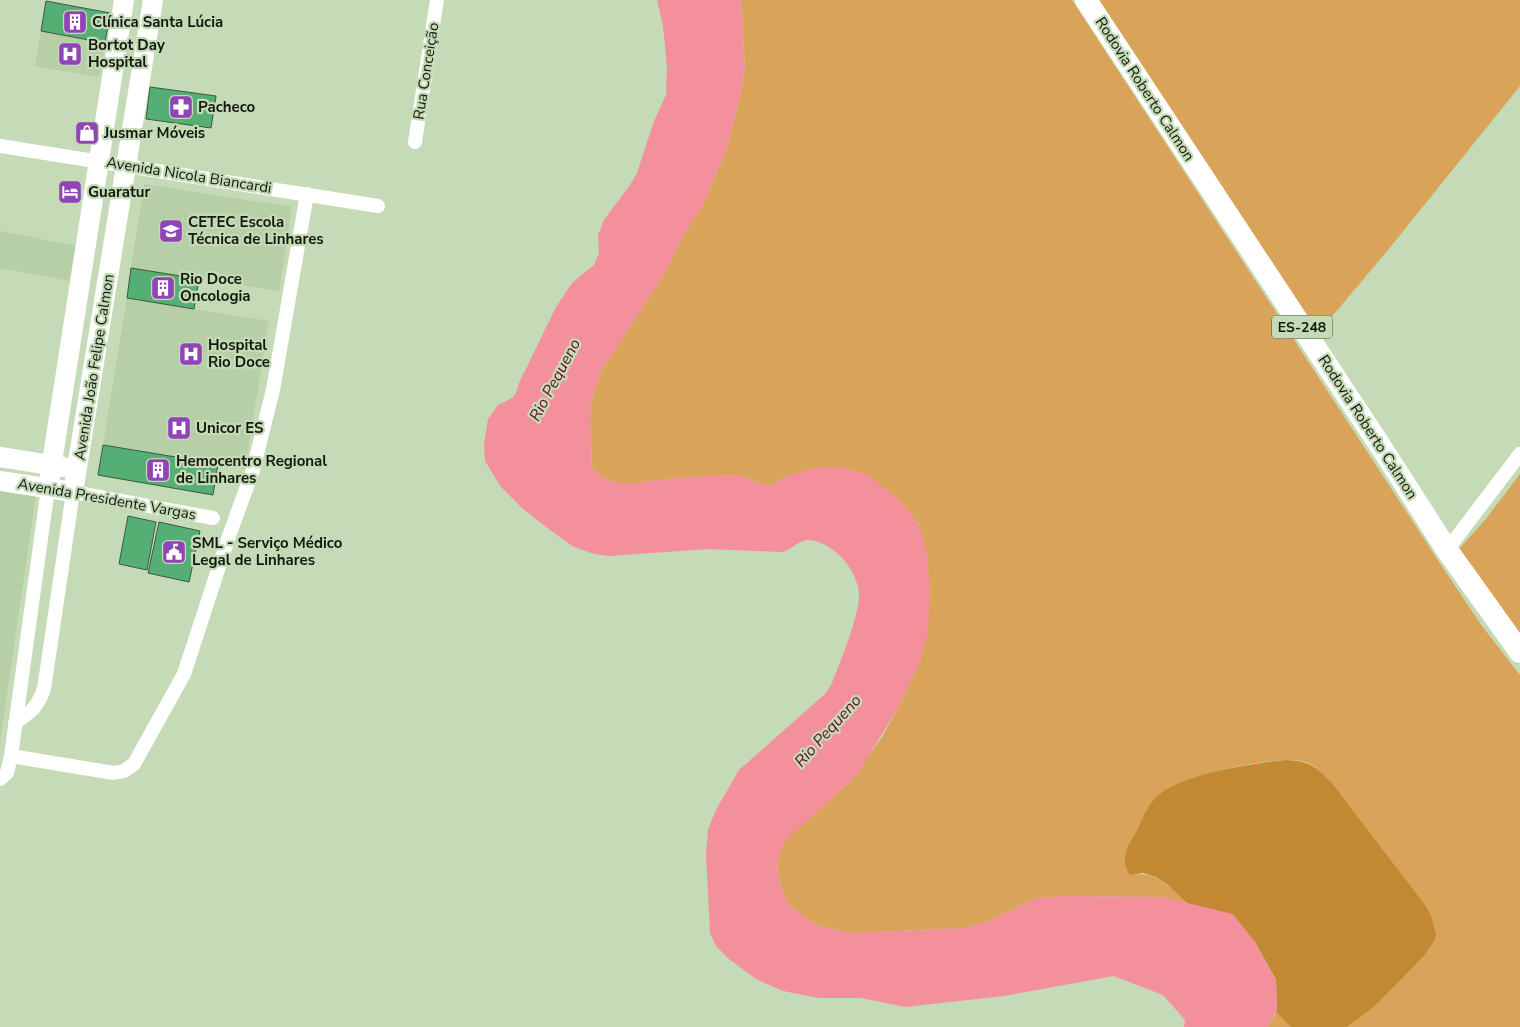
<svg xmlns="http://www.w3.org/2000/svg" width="1520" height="1027" viewBox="0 0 1520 1027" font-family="'Nunito Sans',sans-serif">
	<rect width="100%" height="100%" fill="#c5dab7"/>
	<path fill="#b7cfa7" d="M41 31 105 43 99 77 35 66Z
		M144 184 292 207 279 291 131 268Z
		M0 231 76 246 69 281 0 268Z
		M127 298 269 321 245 469 103 445Z
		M0 490 36 496 0 742Z"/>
	<path fill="#d9a359" d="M741 0H1072L1445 571 1482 626 1520 675V1027H1347L1374 1007 1424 956 1435 940 1431 916 1426 906 1332 783C1324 775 1316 765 1305 762 1284 754 1211 771 1188 780 1179 783 1160 795 1153 802 1140 813 1134 857 1130 875 1157 871 1169 885 1187 903L1162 897 1066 896 1036 898 992 920 964 928 851 933 816 925 789 905 780 885 777 862 784 842 791 834 850 782 882 737 897 710 920 662 919 525 899 500 790 475 771 485 761 484 744 477 732 475 676 478 627 484 613 482 600 476 592 467 590 417 591 403 601 371 665 273 684 234 702 207 726 151 740 97 745 69Z
		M1094 0H1520V86L1388 250 1313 339Z
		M1520 474V644L1459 549 1485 520Z
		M1276 1012 1291 1027H1268Z"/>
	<path fill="#c28832" d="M1285 760C1309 761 1316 766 1332 783L1426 906 1431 916 1436 935 1435 940 1424 956 1374 1007 1347 1027H1291L1276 1012 1277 1009 1276 980 1255 942 1187 903 1167 884 1156 877 1143 873 1130 875C1120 861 1126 849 1134 836 1140 826 1144 812 1152 802 1173 774 1251 764 1285 760Z"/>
	<path fill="#f4909b" d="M657 0H741L745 69 740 97 726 151 702 207 684 234 665 273 601 371 591 403 590 417 592 467 600 476 613 482 627 484 676 478 732 475 744 477 761 484 771 485 790 475 810 469 822 467 844 468 863 473 870 476 899 500 915 519 922 533 927 554 930 587 928 632 920 662 897 710 856 776 784 842 777 863 780 885 789 905 816 925 851 933 964 928 992 920 1036 898 1066 896 1162 897 1233 914 1255 942 1276 981 1277 1009 1268 1027H1184L1185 1020 1163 995 1114 976 1004 996 905 1007 861 998H819L783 991 756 979 729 959 716 946 710 933 706 855 708 829 717 808 739 770 826 693 832 683C840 662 860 615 859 594 858 578 849 564 838 554 829 546 819 540 807 540 798 541 792 549 783 552L709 549 609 556 594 554 572 546 546 527 522 508 501 487 485 461 484 445 488 419 498 405 512 398 516 393 519 383 556 307 572 283 594 265 599 253 598 235 604 220 630 185 637 173 654 121 666 95 667 67 663 26Z"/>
	<path fill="#55ae74" stroke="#3a5943" d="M46 1 110 13 105 43 41 31Z
		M150 87 216 96 211 128 146 119Z
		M131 268 199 279 194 309 127 298Z
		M103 445 218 464 213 495 98 475Z
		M128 516 156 522 147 570 119 564Z
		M159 522 200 531 189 582 148 573Z"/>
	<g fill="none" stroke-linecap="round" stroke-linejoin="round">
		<path stroke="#fff" stroke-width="14" d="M415 142 437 0
			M0 146 378 206
			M1447 550 1520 454
			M15 723C31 712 37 708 44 689L73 492 213 518
			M11 756 48 488
			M0 779 7 773 11 756 114 773 124 771 134 764 184 674 230 533 253 470 273 390 307 194"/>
		<path stroke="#fff" stroke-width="20" d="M0 457 63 467
			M0 481 73 492 153 0
			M48 488 124 0"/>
		<path stroke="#fff" stroke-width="22" d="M1086 0 1383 450 1447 550 1520 652"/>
	</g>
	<defs>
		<symbol id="building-square" viewBox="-11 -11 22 22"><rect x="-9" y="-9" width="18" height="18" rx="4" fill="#9144b6" stroke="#c5dab7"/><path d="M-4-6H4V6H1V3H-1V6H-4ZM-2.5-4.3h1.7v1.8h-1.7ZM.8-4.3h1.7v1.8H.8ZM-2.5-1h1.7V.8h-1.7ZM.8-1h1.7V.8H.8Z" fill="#fff"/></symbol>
		<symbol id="hospital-square" viewBox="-11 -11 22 22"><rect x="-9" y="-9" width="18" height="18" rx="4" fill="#9144b6" stroke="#c5dab7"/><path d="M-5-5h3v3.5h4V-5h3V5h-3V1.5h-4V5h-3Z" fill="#fff"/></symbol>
		<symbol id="pharmacy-square" viewBox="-11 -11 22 22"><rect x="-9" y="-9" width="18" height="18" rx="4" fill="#9144b6" stroke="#c5dab7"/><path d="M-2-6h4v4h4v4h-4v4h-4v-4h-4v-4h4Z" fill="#fff"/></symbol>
		<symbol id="shop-square" viewBox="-11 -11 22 22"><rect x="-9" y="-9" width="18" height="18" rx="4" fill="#9144b6" stroke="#c5dab7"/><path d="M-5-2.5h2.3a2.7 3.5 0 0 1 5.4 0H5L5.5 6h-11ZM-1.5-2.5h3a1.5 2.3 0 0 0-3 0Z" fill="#fff"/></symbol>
		<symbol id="hotel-square" viewBox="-11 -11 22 22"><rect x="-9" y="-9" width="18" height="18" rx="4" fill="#9144b6" stroke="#c5dab7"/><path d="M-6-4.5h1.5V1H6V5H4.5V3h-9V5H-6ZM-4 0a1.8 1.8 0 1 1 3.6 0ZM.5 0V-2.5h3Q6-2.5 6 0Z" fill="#fff"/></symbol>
		<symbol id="university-square" viewBox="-11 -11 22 22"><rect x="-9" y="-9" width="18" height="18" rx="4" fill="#9144b6" stroke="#c5dab7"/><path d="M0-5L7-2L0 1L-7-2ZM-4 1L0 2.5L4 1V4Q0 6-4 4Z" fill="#fff"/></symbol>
		<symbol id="civic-square" viewBox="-11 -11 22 22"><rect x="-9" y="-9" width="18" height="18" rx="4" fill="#9144b6" stroke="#c5dab7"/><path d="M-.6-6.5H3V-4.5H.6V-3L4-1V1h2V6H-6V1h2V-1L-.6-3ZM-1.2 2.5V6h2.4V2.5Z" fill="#fff"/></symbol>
	</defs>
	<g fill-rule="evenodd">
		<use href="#building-square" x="61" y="8" width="28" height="28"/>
		<use href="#hospital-square" x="56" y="40" width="28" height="28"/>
		<use href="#pharmacy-square" x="167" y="93" width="28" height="28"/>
		<use href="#shop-square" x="73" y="119" width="28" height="28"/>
		<use href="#hotel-square" x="56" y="178" width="28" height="28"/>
		<use href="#university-square" x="157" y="217" width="28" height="28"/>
		<use href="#building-square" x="149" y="274" width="28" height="28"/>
		<use href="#hospital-square" x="177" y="340" width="28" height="28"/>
		<use href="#hospital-square" x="165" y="414" width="28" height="28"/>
		<use href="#building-square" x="144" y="456" width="28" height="28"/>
		<use href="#civic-square" x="160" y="538" width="28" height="28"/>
	</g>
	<g text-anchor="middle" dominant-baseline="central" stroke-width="4.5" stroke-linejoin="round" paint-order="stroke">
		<rect fill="#c5dab7" stroke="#485340" stroke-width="1" x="1272" y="315.5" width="60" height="23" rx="4"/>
		<g font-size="14" font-weight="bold" fill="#12190d">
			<text x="1302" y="327">ES-248</text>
		</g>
		<g font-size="15" font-weight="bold" fill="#12190d" stroke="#c5dab7" text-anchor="start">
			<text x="92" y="22">Clínica Santa Lúcia</text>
			<text x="88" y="45">Bortot Day<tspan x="88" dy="17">Hospital</tspan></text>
			<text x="198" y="107">Pacheco</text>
			<text x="104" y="133">Jusmar Móveis</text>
			<text x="88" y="192">Guaratur</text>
			<text x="188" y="222">CETEC Escola<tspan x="188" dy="17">Técnica de Linhares</tspan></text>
			<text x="180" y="279">Rio Doce<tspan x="180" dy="17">Oncologia</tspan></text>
			<text x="208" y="345">Hospital<tspan x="208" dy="17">Rio Doce</tspan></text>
			<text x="196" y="428">Unicor ES</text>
			<text x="176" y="461">Hemocentro Regional<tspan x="176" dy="17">de Linhares</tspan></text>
			<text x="192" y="543">SML - Serviço Médico<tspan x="192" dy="17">Legal de Linhares</tspan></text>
		</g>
		<g font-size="15" fill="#12190d" stroke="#c5dab7">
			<text transform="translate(426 71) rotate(-81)">Rua Conceição</text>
			<text transform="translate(1145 89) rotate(57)">Rodovia Roberto Calmon</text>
			<text transform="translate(189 175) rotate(9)">Avenida Nicola Biancardi</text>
			<text transform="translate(94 367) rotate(-81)">Avenida João Felipe Calmon</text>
			<text transform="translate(1368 427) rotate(57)">Rodovia Roberto Calmon</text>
			<text transform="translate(107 499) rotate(10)">Avenida Presidente Vargas</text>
		</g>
		<g font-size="16" font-style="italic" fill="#640a22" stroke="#c5dab7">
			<text transform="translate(555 380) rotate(-62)">Rio Pequeno</text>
			<text transform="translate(828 731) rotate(-48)">Rio Pequeno</text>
		</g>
	</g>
</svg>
